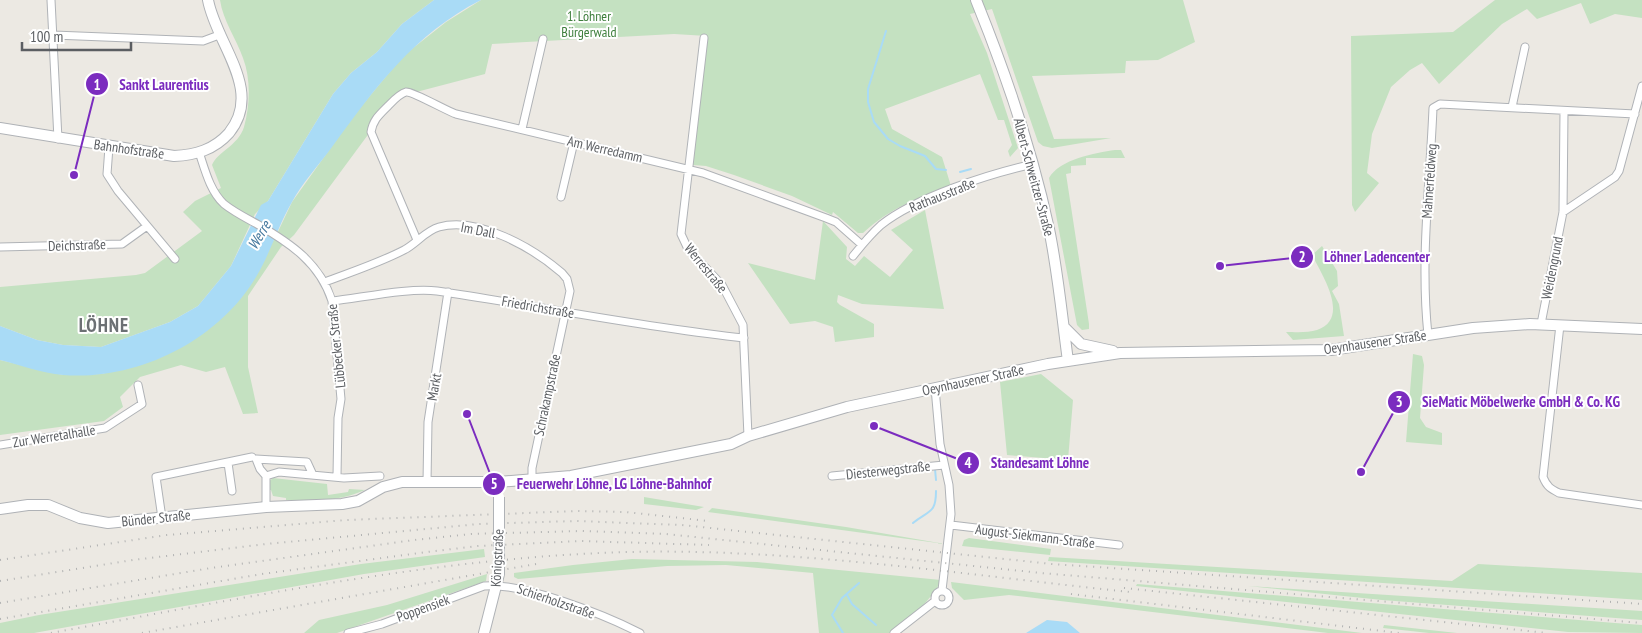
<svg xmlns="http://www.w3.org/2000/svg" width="1642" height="633" viewBox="0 0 1642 633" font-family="'PT Sans Narrow',sans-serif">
	<rect width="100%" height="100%" fill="#ece9e3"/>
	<path fill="#c4e1c1" d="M220 0H434L402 24 377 52 351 73 333 94 268 201 255 214 231 266 198 306 170 322 101 347 63 345 37 340 0 326V287L136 275 145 273 202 231 183 212 195 201 221 188 212 165C217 152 238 146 244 127 250 105 251 79 243 58 236 38 223 21 220 0Z
		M481 0H1183L1195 42 1158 60 1126 61 1125 73 1032 76 1054 139 1111 138 1052 148 1043 146 1038 142 992 9 970 14 987 53 1018 148 1010 157 1008 151 1012 145 1004 120H998L980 74 885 109 892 129 942 157 951 186C918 197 889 209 863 233H858L833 212 832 215 792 196 734 175 706 166 693 165 707 36 674 34 492 44 485 74 401 96 372 124 370 132 294 235 281 247 248 296V367L258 413 243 414 225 367 206 372 181 365 140 377 120 397 123 407 104 421 0 435V360L63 375 101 374 143 364 274 240 292 202 354 115 403 56 446 22Z
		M1495 0H1642V18L1615 14 1590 24 1581 3 1537 19 1527 9 1502 24 1439 84 1422 63 1410 70 1391 87 1372 134 1367 173 1379 183 1355 212 1352 205 1351 36 1453 32Z
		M1115 150H1121L1125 158H1086V165L1071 166V173L1066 174 1089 324V329L1082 330 1077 325 1049 178C1060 159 1095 153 1115 150Z
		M925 210 944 309 862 304 838 295 837 302 840 305 874 324V337L835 342 833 327 815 321 790 324 748 263 815 280 823 221 847 247 846 259 855 266 864 256 890 277 913 250 891 230Z
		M1322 246 1337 271 1338 286 1332 291 1339 304 1344 336 1293 340 1286 332C1295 332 1308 333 1317 330 1351 318 1322 275 1312 255Z
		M1413 354 1422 356 1424 365 1420 418 1426 427 1442 433V445L1406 442Z
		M1041 374 1073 400 1068 460 1007 455 1000 382Z
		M273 478 327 484 328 495 348 492 349 489 365 490C337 502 317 500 286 500V498L273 496 271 490H268V482Z
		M644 497 704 507 696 510 644 504Z
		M712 508 846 527 945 544 708 512Z
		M969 538 1051 549 1050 555 962 546 964 540Z
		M484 549 485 557 364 574 34 633H0V623L39 615 361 564Z
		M1049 557 1452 581 1478 564 1642 573V600L1048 561Z
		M632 559 757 562 941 580C937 593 903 629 890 633 877 633 835 633 819 633L813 573 726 565 667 566 518 579 514 577V573L573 565Z
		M487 574 486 581 337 633H304L319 620 387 605Z
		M951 582 1362 633H1328L1009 595 964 600 952 588Z
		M1137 584 1615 623 1642 625V633L1568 632 1136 586Z
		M1248 586 1642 611V620L1382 600Z
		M1384 625 1457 633H1429L1383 628Z"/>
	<path fill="#a9dbf6" d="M434 0H481C414 34 375 88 332 147 319 165 302 183 292 202 278 226 270 254 256 277 218 341 137 381 63 375 41 373 21 365 0 360V326L37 340 63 345 101 347 170 322 198 306 231 266 261 205 268 201 333 94 351 73 377 52 402 24Z
		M1047 620 1067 622 1080 633H1026Z"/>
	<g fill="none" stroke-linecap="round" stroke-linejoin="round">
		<path stroke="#a9dbf6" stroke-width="2" d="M886 31 868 89V102L874 122 888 139 900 146 925 156 936 169 946 170
			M960 172 971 169
			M935 469 936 480
			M913 523C929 510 936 514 936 491
			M847 595 852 604 876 625
			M843 633 832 615 842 598 859 583"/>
		<defs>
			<path id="street" d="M51 0 58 139
				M54 35 203 41 219 35
				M704 38 681 234 688 249 722 285 743 325 748 436
				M1512 107 1525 47
				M522 129 543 39
				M109 147 107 174 118 191 175 259
				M199 152C205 170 210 191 224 204 234 212 246 218 257 224 290 243 320 263 332 301L341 399 338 418 337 476
				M561 197 574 142
				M1563 212 1615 177 1619 171 1642 86
				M417 240 371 132C373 120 379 115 388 106 393 101 399 94 406 92 412 91 447 111 456 114L703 173 826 218 836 222 862 245
				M0 247 122 244 147 226
				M853 256C861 246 871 234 881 225 916 197 989 174 1033 164
				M325 282C351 272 379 263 404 250 416 244 425 231 439 227 478 216 533 248 562 273L567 279 570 291 532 468V480
				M332 301C360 298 411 287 437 291 539 306 641 327 744 338
				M1541 324 1563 212 1564 112
				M1560 325 1543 477C1547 487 1551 489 1559 493L1642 505
				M1428 335C1420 259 1430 183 1433 108L1440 104 1635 114
				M935 388 940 444 949 485 951 514 942 590
				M0 445 105 428 142 404 138 385
				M228 463 232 491
				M266 476 279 472 344 478 380 476
				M832 476 944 465
				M427 482 428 422 448 292
				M266 507V476L260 469 256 459 307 462 313 475
				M162 518 156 477 252 457
				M951 525 1119 545
				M935 598a7 7 0 1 1 14 0a7 7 0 1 1-14 0Z
				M348 633 382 624 484 586C522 582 605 615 640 633
				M894 633 935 601"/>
			<path id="secondary" d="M976 0C1006 74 1032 150 1049 229 1058 272 1062 317 1068 361
				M0 128 174 156C195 155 214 150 229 133 264 90 216 44 208 0
				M1065 328 1081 344 1113 351
				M0 509 28 505H48L80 518 108 523 266 507 342 504 358 501 383 487 402 482H499L571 476 731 444 748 436 847 407 1048 364 1120 353 1331 350 1473 328 1530 324 1642 329
				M484 633 499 574"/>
		</defs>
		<use href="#street" stroke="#b0b3b7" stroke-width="9"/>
		<use href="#secondary" stroke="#afb2b6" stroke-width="12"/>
		<use href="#street" stroke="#fff" stroke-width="7"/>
		<use href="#secondary" stroke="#fff" stroke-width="10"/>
		<path stroke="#b1b2b2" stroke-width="2" stroke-dasharray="1 6" stroke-linecap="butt" d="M0 560 167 535 346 520 578 511 626 512 708 521
			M0 581 133 560 266 544 479 524 576 521 682 525 1052 564 1642 604
			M1124 588 1547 633
			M1071 594 1399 633
			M0 603 211 568 414 540 471 534 581 531 666 534 1041 573 1642 623
			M0 619 262 574 427 552 478 546 581 541 709 545
			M51 633C240 599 436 557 629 552 793 548 966 575 1130 592
			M142 633 536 564"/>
		<defs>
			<path id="secondary-bridge" d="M499 497V574"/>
		</defs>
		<use href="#secondary-bridge" stroke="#afb2b6" stroke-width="12" stroke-linecap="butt"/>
		<use href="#secondary-bridge" stroke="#fff" stroke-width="10"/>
	</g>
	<g text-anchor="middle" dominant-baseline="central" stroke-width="4" stroke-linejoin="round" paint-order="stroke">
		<g font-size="14" fill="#3f7f3d" stroke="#fff">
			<text x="589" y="16">1. Löhner<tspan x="589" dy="16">Bürgerwald</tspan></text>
		</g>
		<g font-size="14" fill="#5b5e62" stroke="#fff">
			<text transform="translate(129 149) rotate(8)">Bahnhofstraße</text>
			<text transform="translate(605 149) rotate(13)">Am Werredamm</text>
			<text transform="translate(1034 177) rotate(75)">Albert-Schweitzer-Straße</text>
			<text transform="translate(1429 181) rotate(-86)">Mahnerfeldweg</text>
			<text transform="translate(942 195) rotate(-22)">Rathausstraße</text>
			<text transform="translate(478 230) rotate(11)">Im Dall</text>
			<text transform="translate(77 245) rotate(-2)">Deichstraße</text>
			<text transform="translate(706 268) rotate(51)">Werrestraße</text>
			<text transform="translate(1552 268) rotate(-79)">Weidengrund</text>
			<text transform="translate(538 307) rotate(10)">Friedrichstraße</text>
			<text transform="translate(1375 342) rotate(-8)">Oeynhausener Straße</text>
			<text transform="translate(336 346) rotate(-96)">Lübbecker Straße</text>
			<text transform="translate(973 380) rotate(-12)">Oeynhausener Straße</text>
			<text transform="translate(434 387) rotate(-80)">Markt</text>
			<text transform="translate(547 395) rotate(-78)">Schrakampstraße</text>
			<text transform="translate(54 436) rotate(-9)">Zur Werretalhalle</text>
			<text transform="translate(888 470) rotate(-6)">Diesterwegstraße</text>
			<text transform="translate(156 518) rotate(-6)">Bünder Straße</text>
			<text transform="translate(1035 536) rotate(7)">August-Siekmann-Straße</text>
			<text transform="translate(497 558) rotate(-87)">Königstraße</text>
			<text transform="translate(556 601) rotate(19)">Schierholzstraße</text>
			<text transform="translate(423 608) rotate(-20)">Poppensiek</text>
		</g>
		<g font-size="15" font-style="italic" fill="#45789d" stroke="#fff">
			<text transform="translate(259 235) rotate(-59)">Werre</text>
		</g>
		<g font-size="19" font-weight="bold" letter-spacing="1" fill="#6c7074" stroke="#fff">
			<text x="104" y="325">LÖHNE</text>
		</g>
	</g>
	<path fill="none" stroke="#7b2cbf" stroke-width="2" d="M74 175L97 84M1220 266L1302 257M1361 472L1399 402M874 426L968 463M467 414L494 484"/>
	<g fill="#7b2cbf" stroke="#fff" stroke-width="2">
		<circle cx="74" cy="175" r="5"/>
		<circle cx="1220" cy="266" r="5"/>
		<circle cx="1361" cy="472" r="5"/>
		<circle cx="874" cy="426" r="5"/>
		<circle cx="467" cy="414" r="5"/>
		<circle cx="97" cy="84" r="12"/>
		<circle cx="1302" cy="257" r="12"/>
		<circle cx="1399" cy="402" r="12"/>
		<circle cx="968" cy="463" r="12"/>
		<circle cx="494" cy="484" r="12"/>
	</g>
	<g font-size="15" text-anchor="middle" font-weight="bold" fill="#fff">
		<text x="97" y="90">1</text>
		<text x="1302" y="262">2</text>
		<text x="1399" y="407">3</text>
		<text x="968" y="468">4</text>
		<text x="494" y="489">5</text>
	</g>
	<g font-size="15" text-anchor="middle" font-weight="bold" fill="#7b2cbf" stroke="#fff" stroke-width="4" stroke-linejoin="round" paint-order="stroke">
		<text x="164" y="90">Sankt Laurentius</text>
		<text x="1377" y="262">Löhner Ladencenter</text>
		<text x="1521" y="407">SieMatic Möbelwerke GmbH &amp; Co. KG</text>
		<text x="1040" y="468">Standesamt Löhne</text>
		<text x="614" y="489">Feuerwehr Löhne, LG Löhne-Bahnhof</text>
	</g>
	<path d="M22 42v8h109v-8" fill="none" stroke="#5b5e62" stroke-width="2.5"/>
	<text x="30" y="42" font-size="15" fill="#5b5e62" stroke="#ffffff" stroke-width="4" paint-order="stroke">100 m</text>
</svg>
